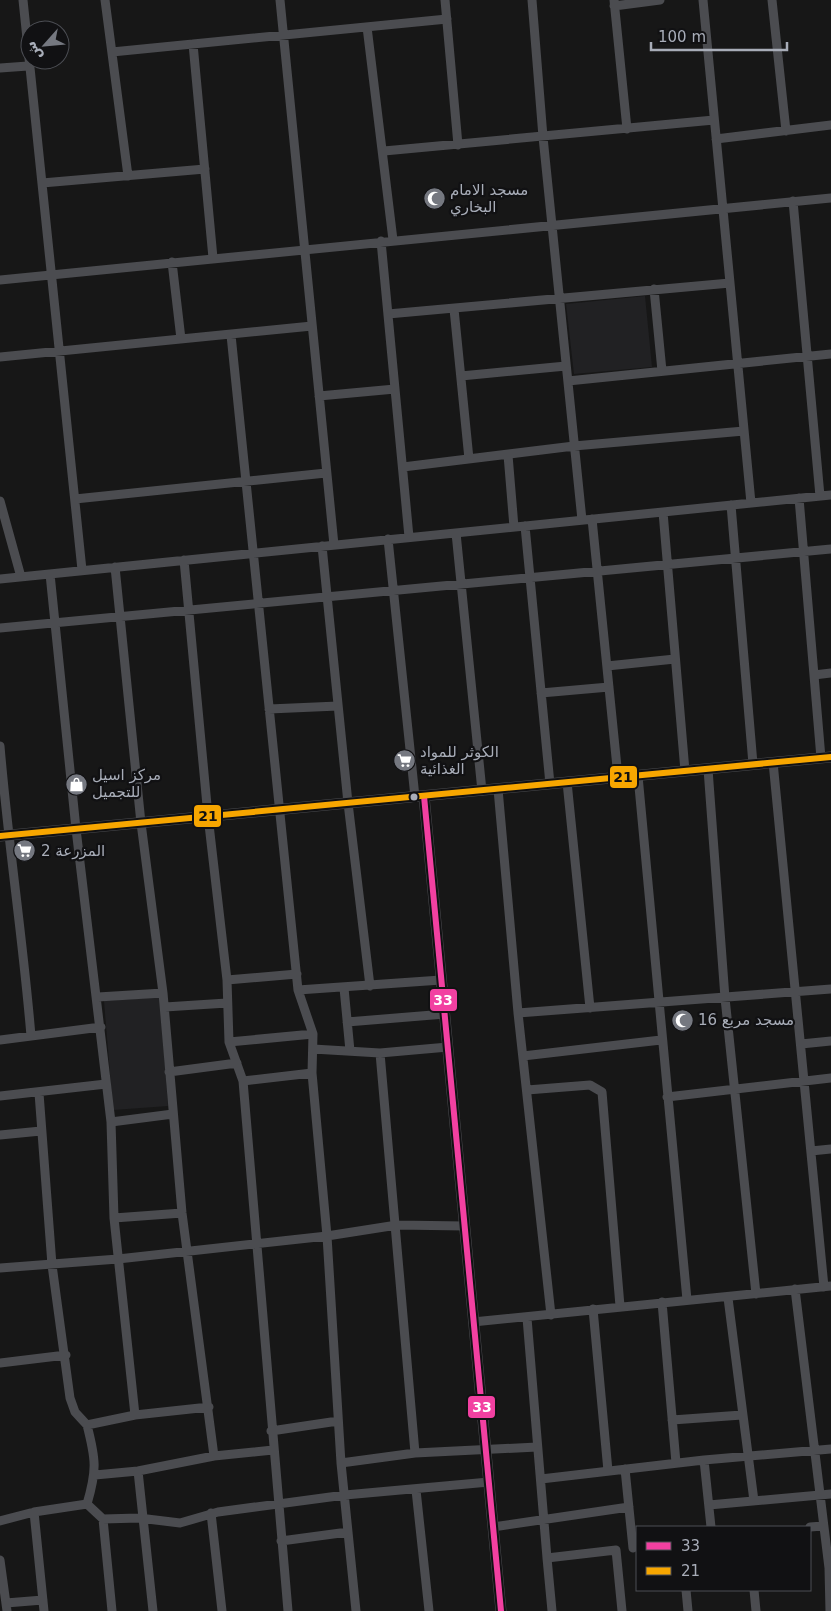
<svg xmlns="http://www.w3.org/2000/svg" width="831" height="1611" viewBox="0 0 831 1611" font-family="'DejaVu Sans',Vazirmatn,sans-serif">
	<rect width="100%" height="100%" fill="#171717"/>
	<path fill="#212123" d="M645 296 652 367 574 374 566 304Z
		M160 997 168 1106 113 1110 104 1001Z"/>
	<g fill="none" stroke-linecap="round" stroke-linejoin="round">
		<path stroke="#4b4c50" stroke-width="9" d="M23 0 82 570
			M105 0 128 176
			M280 0 334 545
			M445 0 458 145
			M532 0 543 137 582 520
			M614 0 627 129
			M703 0 751 503
			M772 0 786 131
			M614 6 660 0
			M367 27 393 240
			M193 44 213 258
			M112 52 447 19
			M0 68 28 66
			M716 139 831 125
			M384 151 714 120
			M42 183 205 169
			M793 201 820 496
			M381 241 409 537
			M172 262 181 339
			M0 280 831 198
			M654 289 662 371
			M454 309 469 459
			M388 314 730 283
			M231 335 298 990 313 1034 312 1073 327 1236 341 1463 356 1611
			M0 357 312 326
			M461 376 566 366
			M568 381 831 354
			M319 396 395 389
			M508 455 514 527
			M403 467 574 446 744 431
			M799 498 821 758
			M75 499 326 473
			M0 501 21 577
			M731 505 753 764
			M663 512 685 771
			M592 519 618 777
			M525 526 550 784
			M456 533 482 791
			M388 539 415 797
			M322 546 348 803 370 986
			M184 560 208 816 227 980 229 1042 243 1081 288 1611
			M115 567 141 823 163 993 182 1213 214 1456
			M50 574 76 829 111 1122 114 1218 135 1415
			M0 579 831 495
			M0 628 831 549
			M607 666 675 659
			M814 675 831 673
			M541 693 609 687
			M269 709 338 706
			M0 746C8 843 23 939 31 1036
			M773 762 824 1287
			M708 769 725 998 756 1294
			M638 776 687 1300
			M567 782 590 1008
			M498 789 518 1013 551 1315
			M227 980 297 974
			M344 988 350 1051
			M298 990 441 980
			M98 997 163 993
			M165 1007 227 1003
			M518 1013 831 989
			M347 1022 445 1014
			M0 1040 101 1027
			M229 1042 313 1034
			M801 1044 831 1041
			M313 1049 380 1053 448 1047
			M380 1053 415 1453
			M523 1056 661 1040
			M169 1072 237 1063
			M243 1081 312 1073
			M527 1090 590 1085 602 1092 620 1306
			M39 1093 52 1265 70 1398 75 1412 87 1425
			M0 1096 106 1084
			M667 1097 831 1078
			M111 1122 173 1114
			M0 1135 41 1131
			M811 1151 831 1149
			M114 1218 182 1213
			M0 1268 118 1259 327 1236 397 1225 465 1226
			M795 1289 829 1568 830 1611
			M728 1298 754 1501
			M662 1302 676 1463
			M593 1309 608 1471
			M527 1318 547 1558
			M473 1322 831 1286
			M0 1363 66 1355
			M672 1420 742 1415
			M271 1431 338 1421
			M704 1460 711 1527
			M341 1463 415 1453 537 1447
			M625 1469 633 1548
			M138 1471 153 1611
			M95 1475 138 1471 214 1456 273 1450
			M541 1479 704 1460 831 1449
			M416 1490 429 1611
			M87 1504 103 1519
			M709 1505 831 1494
			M34 1512 44 1611
			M211 1513 222 1611
			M0 1521 34 1512 87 1504C97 1470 96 1460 87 1425L135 1415 209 1407
			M493 1527 629 1507
			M810 1527 823 1526
			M281 1541 348 1532
			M0 1560 7 1611
			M686 1590 688 1611
			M754 1590 756 1611
			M6 1603 43 1600
			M112 1611 103 1519 139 1518 180 1523 218 1512 345 1495 489 1482
			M552 1611 547 1558 616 1550 622 1611"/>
		<path stroke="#4b4c50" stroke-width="11" d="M424 796 501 1611
			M0 836 831 757"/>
		<defs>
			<path id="bus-1" d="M424 796 501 1611"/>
			<path id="bus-2" d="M0 836 831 757"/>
		</defs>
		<use href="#bus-1" stroke="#111113" stroke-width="10"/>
		<use href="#bus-2" stroke="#111113" stroke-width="10"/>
		<use href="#bus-1" stroke="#f240a1" stroke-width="6"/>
		<use href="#bus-2" stroke="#f7a600" stroke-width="6"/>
	</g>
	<defs>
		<symbol id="mosque-disc" viewBox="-11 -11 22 22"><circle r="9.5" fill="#757880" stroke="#111113"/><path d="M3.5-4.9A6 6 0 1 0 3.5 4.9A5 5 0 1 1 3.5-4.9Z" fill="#fff"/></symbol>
		<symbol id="supermarket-disc" viewBox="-11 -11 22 22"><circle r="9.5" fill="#757880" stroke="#111113"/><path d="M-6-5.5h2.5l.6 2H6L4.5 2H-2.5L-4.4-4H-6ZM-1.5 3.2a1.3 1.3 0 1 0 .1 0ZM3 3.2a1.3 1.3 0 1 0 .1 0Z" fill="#fff"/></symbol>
		<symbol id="shop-disc" viewBox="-11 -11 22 22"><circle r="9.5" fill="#757880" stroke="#111113"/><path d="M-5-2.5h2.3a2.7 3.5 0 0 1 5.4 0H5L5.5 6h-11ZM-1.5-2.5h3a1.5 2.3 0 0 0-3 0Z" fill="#fff"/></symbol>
	</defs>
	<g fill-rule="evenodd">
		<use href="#mosque-disc" x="422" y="186" width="25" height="25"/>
		<use href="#supermarket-disc" x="392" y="748" width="25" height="25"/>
		<use href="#shop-disc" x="64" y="772" width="25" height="25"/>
		<use href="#supermarket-disc" x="12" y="838" width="25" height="25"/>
		<use href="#mosque-disc" x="670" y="1008" width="25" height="25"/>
	</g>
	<circle fill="#a8adb8" stroke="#111113" stroke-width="2" cx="414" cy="797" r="4.5"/>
	<g text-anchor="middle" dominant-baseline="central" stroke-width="4.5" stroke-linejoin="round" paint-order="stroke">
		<g font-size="15" fill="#a8adb8" stroke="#111113" text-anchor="start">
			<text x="450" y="190">مسجد الامام<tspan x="450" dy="17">البخاري</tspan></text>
			<text x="420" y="752">الكوثر للمواد<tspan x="420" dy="17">الغذائية</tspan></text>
			<text x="92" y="775">مركز اسيل<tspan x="92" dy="17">للتجميل</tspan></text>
			<text x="41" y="851">المزرعة 2</text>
			<text x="698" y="1020">مسجد مربع 16</text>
		</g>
	</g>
	<g stroke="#111113" stroke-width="2">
		<rect x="609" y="765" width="29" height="24" rx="5" fill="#f7a600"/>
		<rect x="193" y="804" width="29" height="24" rx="5" fill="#f7a600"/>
		<rect x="429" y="988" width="29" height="24" rx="5" fill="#f240a1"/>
		<rect x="467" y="1395" width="29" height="24" rx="5" fill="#f240a1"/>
	</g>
	<g font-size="14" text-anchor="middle" font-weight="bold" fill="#fff">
		<text x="443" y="1005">33</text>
		<text x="482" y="1412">33</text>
	</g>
	<g font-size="14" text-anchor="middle" font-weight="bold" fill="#111">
		<text x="623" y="782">21</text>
		<text x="208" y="821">21</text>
	</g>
	<rect x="636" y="1526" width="175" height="65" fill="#111113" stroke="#4d4f55"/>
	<rect x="646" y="1542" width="25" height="8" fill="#f240a1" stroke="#4d4f55"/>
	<text x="681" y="1551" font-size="15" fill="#a8adb8">33</text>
	<rect x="646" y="1567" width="25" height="8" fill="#f7a600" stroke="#4d4f55"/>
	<text x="681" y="1576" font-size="15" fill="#a8adb8">21</text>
	<g transform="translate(45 45) rotate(243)"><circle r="24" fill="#111113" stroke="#4d4f55"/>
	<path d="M0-4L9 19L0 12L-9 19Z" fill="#757880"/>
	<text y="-8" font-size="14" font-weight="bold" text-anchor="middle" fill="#a8adb8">ش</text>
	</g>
	<path d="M651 42v8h136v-8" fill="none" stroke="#a8adb8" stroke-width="2.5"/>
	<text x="658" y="42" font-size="15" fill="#a8adb8" stroke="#111113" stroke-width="4" paint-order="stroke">100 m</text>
</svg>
